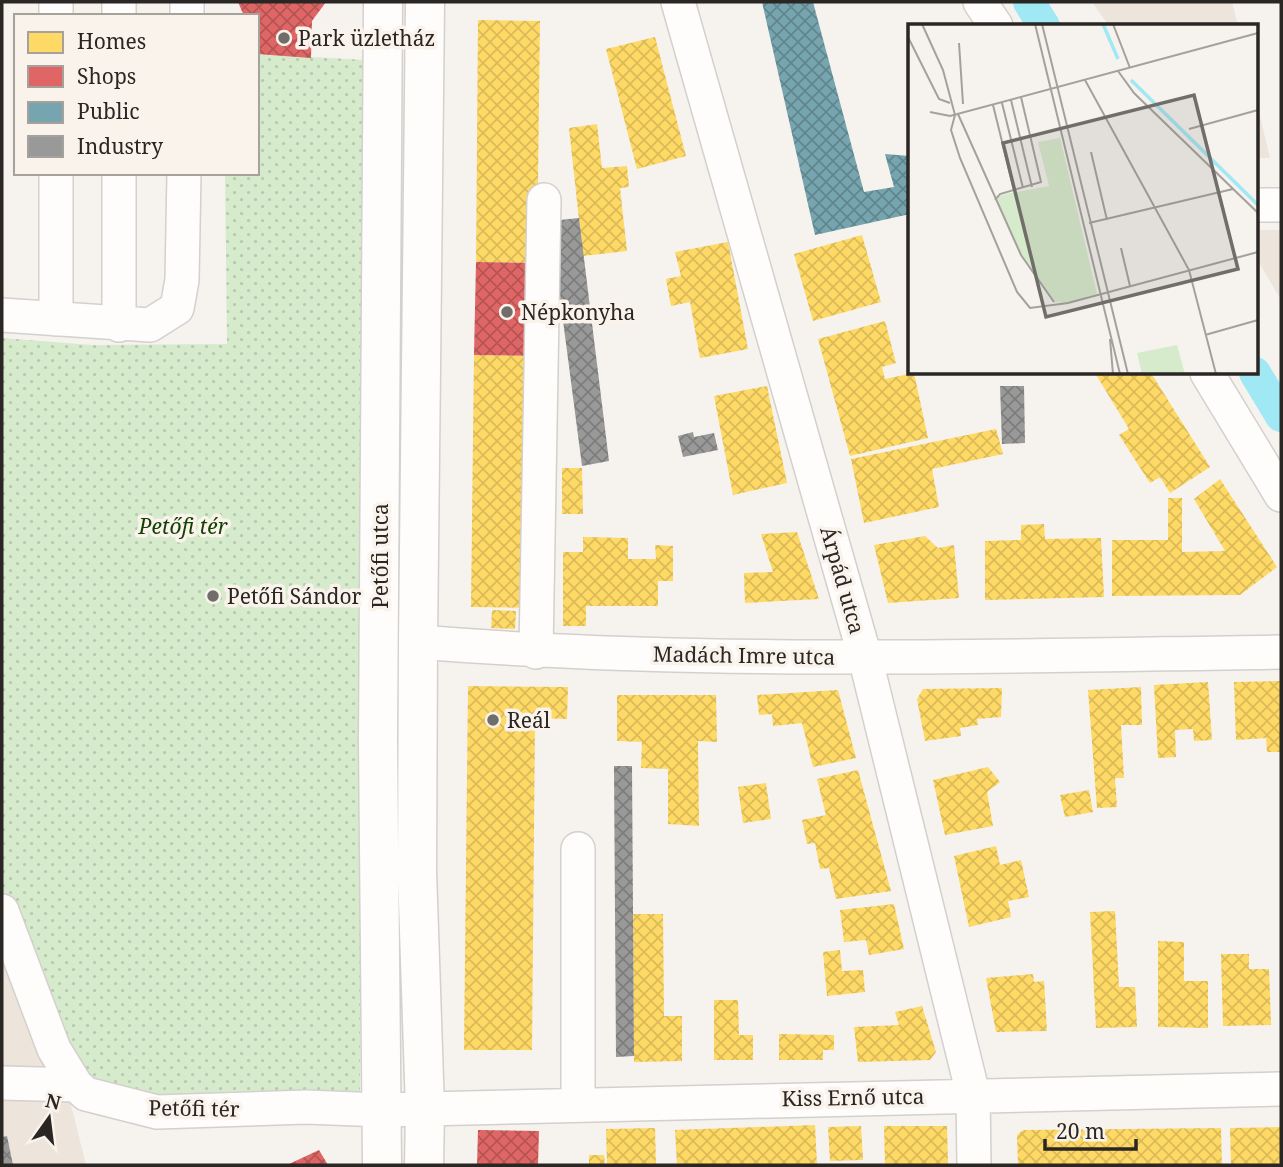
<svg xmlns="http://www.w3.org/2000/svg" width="1283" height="1167" viewBox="0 0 1283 1167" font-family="'Noto Serif',serif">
	<defs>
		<pattern id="grass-dots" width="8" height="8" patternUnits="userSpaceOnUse" patternTransform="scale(1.75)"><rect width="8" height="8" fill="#d6ebcc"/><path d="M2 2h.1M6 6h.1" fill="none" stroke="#b8c9af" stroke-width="1.8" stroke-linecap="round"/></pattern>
		<pattern id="homes-cross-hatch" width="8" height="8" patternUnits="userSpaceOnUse" patternTransform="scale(1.75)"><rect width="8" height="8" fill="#ffd966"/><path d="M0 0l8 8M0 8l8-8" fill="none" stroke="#dbba58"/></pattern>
		<pattern id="shops-cross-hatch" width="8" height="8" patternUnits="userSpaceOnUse" patternTransform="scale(1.75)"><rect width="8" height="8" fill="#e06666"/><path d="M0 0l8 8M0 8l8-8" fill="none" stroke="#b65454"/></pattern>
		<pattern id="public-cross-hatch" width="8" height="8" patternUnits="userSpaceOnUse" patternTransform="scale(1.75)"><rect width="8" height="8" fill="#76a5af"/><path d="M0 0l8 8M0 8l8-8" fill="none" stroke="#61868e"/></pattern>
		<pattern id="industry-cross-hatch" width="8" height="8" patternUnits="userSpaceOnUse" patternTransform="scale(1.75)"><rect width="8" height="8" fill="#999"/><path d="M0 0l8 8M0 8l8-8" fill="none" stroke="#7d7d7c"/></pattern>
	</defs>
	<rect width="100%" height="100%" fill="#f6f3ee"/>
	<path fill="#ede4db" d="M1092 2H1232L1238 26H1109Z
		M1257 104 1270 158H1257Z
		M1257 230H1281V300L1257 259Z
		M2 924 65 1081 86 1165H2Z"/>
	<path fill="url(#grass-dots)" d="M257 54 366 60 360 1101 185 1109 83 1086 2 900V338L92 345 227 344 225 173H257Z"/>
	<path fill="url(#homes-cross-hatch)" d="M478 20 540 21 537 263 476 262Z
		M655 37 686 156 637 169 606 49Z
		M597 124 602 168 627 166 629 187 620 188 627 251 583 256 569 128Z
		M862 235 881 302 813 321 794 254Z
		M728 242 748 349 700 358 690 302 671 306 666 279 681 276 675 252Z
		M885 321 896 363 882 367 885 379 914 373 928 438 850 456 818 339Z
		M474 355 538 356 535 608 471 607Z
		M1095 373H1151L1210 467 1170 493 1160 477 1150 483 1119 435 1129 429Z
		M767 386 787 483 733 495 714 396Z
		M996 429 1003 454 932 469 939 507 864 523 851 459Z
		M562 468H582L583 514H562Z
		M1220 479 1277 567 1240 595 1112 596V540H1168V498H1182V552L1225 551 1194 499Z
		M1044 524 1045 539 1101 538 1104 597 985 600V541L1021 540V525Z
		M797 532 819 599 745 603 744 573 773 572 761 534Z
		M925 536 938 548 954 545 959 598 888 603 874 545Z
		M583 537 628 538V559H656L655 545 673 546V581H658V606H586V626H563V552H583Z
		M492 610 516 611 515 629 491 628Z
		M1281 681V752H1267L1266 738 1236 740 1234 682Z
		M1208 682 1212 740 1194 741 1193 729 1175 730 1176 757 1158 758 1154 685Z
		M468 686 568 687 567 719 535 718 532 1050H464Z
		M1141 687 1142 725H1121L1124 778H1115L1117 807 1097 808 1088 690Z
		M1002 688 1001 717 977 719 978 725 960 728 961 736 925 741 917 699 923 689Z
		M838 690 856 758 813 767 802 723 773 726 772 714 759 715 757 695Z
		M617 695H716L717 742 698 741 699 826 668 824V769L641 768 642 742 617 741Z
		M988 767 1000 782 987 792 993 826 945 835 933 780Z
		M858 770 891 891 836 899 829 868 820 869 815 843 807 844 802 820 826 815 817 779Z
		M766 783 771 819 743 823 738 787Z
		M1089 790 1093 812 1065 817 1060 795Z
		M996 846 1000 865 1021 860 1029 897 1008 901 1011 917 969 927 954 856Z
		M894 904 904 949 869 955 866 940 844 942 840 910Z
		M1115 911 1119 987H1135L1137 1027 1096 1028 1090 912Z
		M633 914H663L664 1016H682V1061L634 1062Z
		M1158 941 1184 942V981H1208V1028L1158 1027Z
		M840 950 842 971 863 970 865 992 827 996 823 952Z
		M1221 954H1249V969H1269L1271 1025 1223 1026Z
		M1033 974 1034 982 1044 981 1047 1031 996 1032 986 978Z
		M714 1000H738L739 1035H753V1060H714Z
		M922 1006 936 1052 930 1060 858 1062 854 1027 899 1025 895 1012Z
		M779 1034 834 1035V1050H823V1060H779Z
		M815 1125 817 1165H677L675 1130Z
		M861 1126 863 1160 830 1161 828 1127Z
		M884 1126H947L948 1165H885Z
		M1281 1127V1165H1231L1230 1128Z
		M655 1128 656 1165H607L606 1129Z
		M1221 1128 1222 1165H1018L1017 1135 1023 1130Z
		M589 1155H604L605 1165H589Z"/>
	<path fill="url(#shops-cross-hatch)" d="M238 2H326L312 21 311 58 257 54V16H244Z
		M476 262 537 263 538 356 474 355Z
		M478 1130 539 1131 538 1165H477Z
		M319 1150 328 1165H287Z"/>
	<path fill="url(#public-cross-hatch)" d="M762 2H813L864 192 894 187 885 154 910 156V214L815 235Z"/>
	<path fill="url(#industry-cross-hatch)" d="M579 218 609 461 582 466 550 221Z
		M1000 386H1024L1025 443 1002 444Z
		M693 432 694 437 714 433 718 450 683 457 678 436Z
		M614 766H632L634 1056 616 1057Z
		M7 1136 13 1165H2V1137Z"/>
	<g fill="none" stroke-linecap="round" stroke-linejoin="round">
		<path stroke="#a1e8f5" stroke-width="32" d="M1029 2 1044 26
			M1255 373 1281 416"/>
		<defs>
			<path id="minor" d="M678 2 865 657 973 1094 974 1165
				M980 2 996 26
				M56 16V2
				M119 16V2
				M187 16V2
				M56 173V319
				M1257 205H1281
				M2 315 150 325 177 308 182 280 184 173
				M119 325V173
				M1207 373 1281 495
				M418 642C705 665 994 656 1281 652
				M536 652 544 200
				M2 911 54 1049 76 1085 86 1094 157 1112 306 1107 382 1110 1281 1089
				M2 1083 76 1085
				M578 1104V849"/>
			<path id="major" d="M382 1165 378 740 383 2
				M424 1165 425 1109 417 871 418 642 425 2"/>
		</defs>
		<use href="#minor" stroke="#d3d0cd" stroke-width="36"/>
		<use href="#major" stroke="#d3d0cd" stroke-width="41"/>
		<use href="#minor" stroke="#fefdfc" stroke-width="33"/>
		<use href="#major" stroke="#fefdfc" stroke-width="38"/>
	</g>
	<g fill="#716e6a" stroke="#faf3eb" stroke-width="2.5">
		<circle cx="284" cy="38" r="7"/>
		<circle cx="507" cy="312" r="7"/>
		<circle cx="213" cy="596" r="7"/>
		<circle cx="493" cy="720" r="7"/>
	</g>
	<g text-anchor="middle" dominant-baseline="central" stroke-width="7" stroke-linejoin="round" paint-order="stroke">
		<g font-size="21" fill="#292623" stroke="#faf3eb" text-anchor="start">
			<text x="298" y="38">Park üzletház</text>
			<text x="521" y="312">Népkonyha</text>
			<text x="227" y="596">Petőfi Sándor</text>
			<text x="507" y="720">Reál</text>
		</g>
		<g font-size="21" font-style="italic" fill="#124204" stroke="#faf3eb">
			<text x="183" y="526">Petőfi tér</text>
		</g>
		<g font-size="21" fill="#292623" stroke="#faf3eb">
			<text transform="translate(380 556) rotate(-90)">Petőfi utca</text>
			<text transform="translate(843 580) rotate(74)">Árpád utca</text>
			<text transform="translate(744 655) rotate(1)">Madách Imre utca</text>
			<text transform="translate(853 1097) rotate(-1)">Kiss Ernő utca</text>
			<text transform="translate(194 1108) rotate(1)">Petőfi tér</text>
		</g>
	</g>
	<g transform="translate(908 24)">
		<rect width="350" height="350" fill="#f6f3ee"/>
		<path d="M152 114 189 270 159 279 147 278 114 231 89 176 93 171 141 162 130 118ZM269 321 277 350H234L229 329Z" fill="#d6ebcc"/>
		<path fill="none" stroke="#a1e8f5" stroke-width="3.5" d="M195 0 210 35M223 56 350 181"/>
		<path fill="none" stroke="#a4a19d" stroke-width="2" d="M14 0 35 46 47 91 43 106 52 134 109 268 122 284 160 279 350 228M127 0 212 350M134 0 220 350M205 0 222 44M0 13 31 75 42 79M51 19 55 80M210 47 226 69 350 189M177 56 281 246 308 350M103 76 124 163M94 79 115 164M85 81 106 166M22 88 42 92 350 9M50 90 113 231 146 278M281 105 350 86M183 128 199 196M87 176 92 170 133 158 113 73M181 199 325 165M213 224 222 262M297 311 350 296M202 315 205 350"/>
		<path fill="#716e6a" fill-opacity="0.15" stroke="#716e6a" stroke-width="3.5" d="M286 71 330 245 138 293 95 119Z"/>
		<rect width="350" height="350" fill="none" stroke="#292623" stroke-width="3.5"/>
	</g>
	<rect width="1283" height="1167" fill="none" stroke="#292623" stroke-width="7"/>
	<rect x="14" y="14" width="245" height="161" fill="#faf3eb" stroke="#a6a19b" stroke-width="2"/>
	<rect x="28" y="32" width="35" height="21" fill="#ffd966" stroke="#a6a19b" stroke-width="2"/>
	<text x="77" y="49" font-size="21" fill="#292623">Homes</text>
	<rect x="28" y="66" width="35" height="21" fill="#e06666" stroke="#a6a19b" stroke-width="2"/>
	<text x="77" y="84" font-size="21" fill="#292623">Shops</text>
	<rect x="28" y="102" width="35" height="21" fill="#76a5af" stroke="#a6a19b" stroke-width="2"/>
	<text x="77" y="119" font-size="21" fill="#292623">Public</text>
	<rect x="28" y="136" width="35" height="21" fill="#999999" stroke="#a6a19b" stroke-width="2"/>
	<text x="77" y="154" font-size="21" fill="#292623">Industry</text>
	<g transform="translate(49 1118) rotate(14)" stroke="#faf3eb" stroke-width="5" paint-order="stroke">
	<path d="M0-5L12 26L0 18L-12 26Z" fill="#292623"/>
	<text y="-10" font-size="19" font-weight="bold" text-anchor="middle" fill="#292623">N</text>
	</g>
	<path d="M1045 1139v10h91v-10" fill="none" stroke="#292623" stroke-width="3.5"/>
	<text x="1056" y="1139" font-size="21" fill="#292623" stroke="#faf3eb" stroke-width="5" paint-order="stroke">20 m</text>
</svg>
